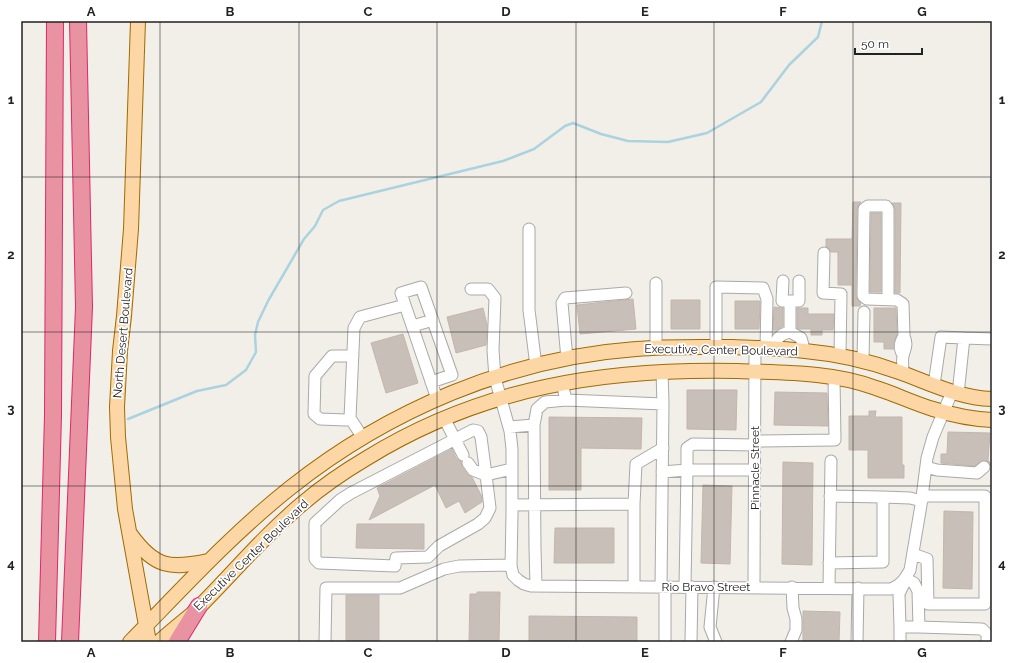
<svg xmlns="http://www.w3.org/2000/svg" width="1013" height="663" viewBox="0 0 1013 663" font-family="Raleway,sans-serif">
	<rect width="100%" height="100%" fill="#f2efe9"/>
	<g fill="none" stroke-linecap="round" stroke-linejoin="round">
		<path stroke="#aad3df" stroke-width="2.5" d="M128 419 197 391 226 385 246 370 256 352 255 335 258 322 268 301 304 239 315 226 323 210 339 201 503 161 534 149 565 126 573 123 601 134 628 141 668 142 707 133 761 102 789 65 818 37 822 21"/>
	</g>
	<path fill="#c7bfb8" stroke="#c4b6ab" d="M853 202H861L857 209 856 296 857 299 861 303 860 306H852V285H838V252H831L830 249 826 247V239H852Z
		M892 203H901L900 293H895V209Z
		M871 213H881V292H870Z
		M633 299 636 329 580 334 577 305Z
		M671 300H700V329H671Z
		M735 301H760L759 329H735Z
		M774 307 783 308V327L777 330H773Z
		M483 308 487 325 486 345 456 353 447 317Z
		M797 308H808V314H834L833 330H822V335H811V329H799L797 328Z
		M874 308H896L897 334 894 342V349H884V342H874Z
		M403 334 418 383 386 393 371 343Z
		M687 390H737L736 430 687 429Z
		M775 392 827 393 828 426 774 425Z
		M869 411H876L875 417H902V465H904V478H868V450H849V416H869Z
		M549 417 642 418 641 449 581 448V490H549Z
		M948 432 990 433 988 460 992 465 991 466 989 462 983 460 975 466 941 463V454H947Z
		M452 449 456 458 461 462 462 467 467 474 472 477 482 497V502L465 513 459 501 446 508 435 485 369 520 380 496 377 488Z
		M783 462 813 463 812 565 782 564Z
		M703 485 732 486 730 564 701 563Z
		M944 511 973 512 972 589 943 588Z
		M357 524H424V549L356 548Z
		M555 528H614V563H554Z
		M477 592H500L499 642H469L470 594H477Z
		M346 595H379V642H346Z
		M803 611 840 612 839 642H803Z
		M529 616 637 617V642H529Z"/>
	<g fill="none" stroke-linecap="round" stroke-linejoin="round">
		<defs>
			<path id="minor" d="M529 229V310L536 366
				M824 253 823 293 841 294 840 355
				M783 281 782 301H799V281
				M471 289H488L495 298 493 350 495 378 510 431 512 449V514L511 566 513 575 518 580 524 584 531 586 891 589C901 585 905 579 910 570L921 505 927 458 933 437 952 392
				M888 299V209L886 206H868L864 209 863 296 867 299 897 300 903 304 904 336
				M405 305 401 293 421 287 452 375 431 382
				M413 326 433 320
				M790 332V301
				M964 338 992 339
				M716 347V287L763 288 767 299 766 349
				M656 348V283
				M775 349C775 339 780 334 790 332L801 338 803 345V350
				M567 359 562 303 565 298 626 293
				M863 360 864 312
				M903 373C903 368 902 361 903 356 905 347 908 346 904 336 900 342 899 349 903 355
				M934 385 941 337 964 338 958 394
				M566 400 663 404 662 371
				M350 418 346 420 320 419 314 414 315 376 332 356H353
				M444 418 463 455
				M534 425 537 409 545 402 566 400 562 383
				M509 427 534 425 535 548 536 586
				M363 438 350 418 354 328 360 317 405 305 437 399
				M755 441 835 440 834 378
				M468 463 473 470 486 475 490 508 485 518 478 524 439 546 428 557 396 558 395 566 319 563 315 559V523L340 500 351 493 473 430 478 431 481 437 486 475 512 469
				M926 467 937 470 977 473 984 467
				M662 472 687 470V448L693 444 755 445
				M830 496 883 497
				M634 504 636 464 663 448
				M512 505 634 504V586
				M913 554 927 559 928 604H985V496H923
				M829 563 883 562V497L910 498 922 501
				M906 579 914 583 918 591 919 627H900L899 594Z
				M661 587 663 404
				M685 587 687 470H755
				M714 587 710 627 716 642
				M754 587 755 348
				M829 588 831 461
				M919 627 982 629 987 634V642
				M325 642 326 588H400L444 569 459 566 511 565
				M665 642V587
				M691 642 692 587
				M791 642 796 630V619L793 608 792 587
				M857 642 858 588
				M900 642V627"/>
			<path id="major" d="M138 21 131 229 124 316 120 351 117 407 118 437 125 509 149 642
				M131 535C155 568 170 569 208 561
				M130 642C182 589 232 534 290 488 388 410 510 358 636 349 668 346 701 347 733 347 757 348 781 348 805 351 838 354 869 361 899 372 930 383 959 398 992 399
				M159 642C169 633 180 624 191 615 229 578 262 537 303 503 323 486 345 471 367 458 482 387 605 368 738 371 764 372 791 372 817 375 837 377 857 381 876 388 895 394 913 403 933 409 952 415 972 419 992 420"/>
			<path id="highway" d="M47 642 53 415 55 21
				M70 642 84 307 78 21
				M177 642 199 606"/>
		</defs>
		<use href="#minor" stroke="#a9a9a9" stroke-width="13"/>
		<use href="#major" stroke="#a06b00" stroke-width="16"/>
		<use href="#highway" stroke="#dc2a67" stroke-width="18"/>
		<use href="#minor" stroke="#fff" stroke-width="11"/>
		<use href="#major" stroke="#fcd6a4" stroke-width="14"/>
		<use href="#highway" stroke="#e892a2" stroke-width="16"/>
	</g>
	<path fill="none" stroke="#222" stroke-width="1" stroke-opacity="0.55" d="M160 21V642M299 21V642M437 21V642M576 21V642M714 21V642M853 21V642M21 177H992M21 332H992M21 486H992"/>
	<g text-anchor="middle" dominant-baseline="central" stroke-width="3.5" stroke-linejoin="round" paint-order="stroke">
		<g font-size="12" fill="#222" stroke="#fff">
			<text transform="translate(123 333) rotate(-85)">North Desert Boulevard</text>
			<text transform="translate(721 350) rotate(1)">Executive Center Boulevard</text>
			<text transform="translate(755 468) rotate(-90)">Pinnacle Street</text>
			<text transform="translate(251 555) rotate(-44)">Executive Center Boulevard</text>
			<text x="706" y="587">Rio Bravo Street</text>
		</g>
	</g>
	<rect width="1013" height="663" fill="none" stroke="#ffffff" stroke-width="44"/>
	<path d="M855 48v6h67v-6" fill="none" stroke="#222222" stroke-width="2"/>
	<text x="861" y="48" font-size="12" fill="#222222" stroke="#ffffff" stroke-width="3" paint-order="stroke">50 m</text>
	<rect x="22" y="22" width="969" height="619" fill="none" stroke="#222" stroke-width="1.5"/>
	<g font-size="13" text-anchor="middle" font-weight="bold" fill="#222">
		<text x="91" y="16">A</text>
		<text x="230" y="16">B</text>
		<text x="368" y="16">C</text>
		<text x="506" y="16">D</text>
		<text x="645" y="16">E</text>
		<text x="783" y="16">F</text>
		<text x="922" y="16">G</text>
		<text x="11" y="104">1</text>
		<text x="1002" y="104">1</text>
		<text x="11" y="259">2</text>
		<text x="1002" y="259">2</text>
		<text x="11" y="413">3</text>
		<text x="1002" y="413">3</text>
		<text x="11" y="568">4</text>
		<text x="1002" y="568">4</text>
		<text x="91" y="657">A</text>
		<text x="230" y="657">B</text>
		<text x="368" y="657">C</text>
		<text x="506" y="657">D</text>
		<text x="645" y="657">E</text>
		<text x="783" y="657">F</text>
		<text x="922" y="657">G</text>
	</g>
</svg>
